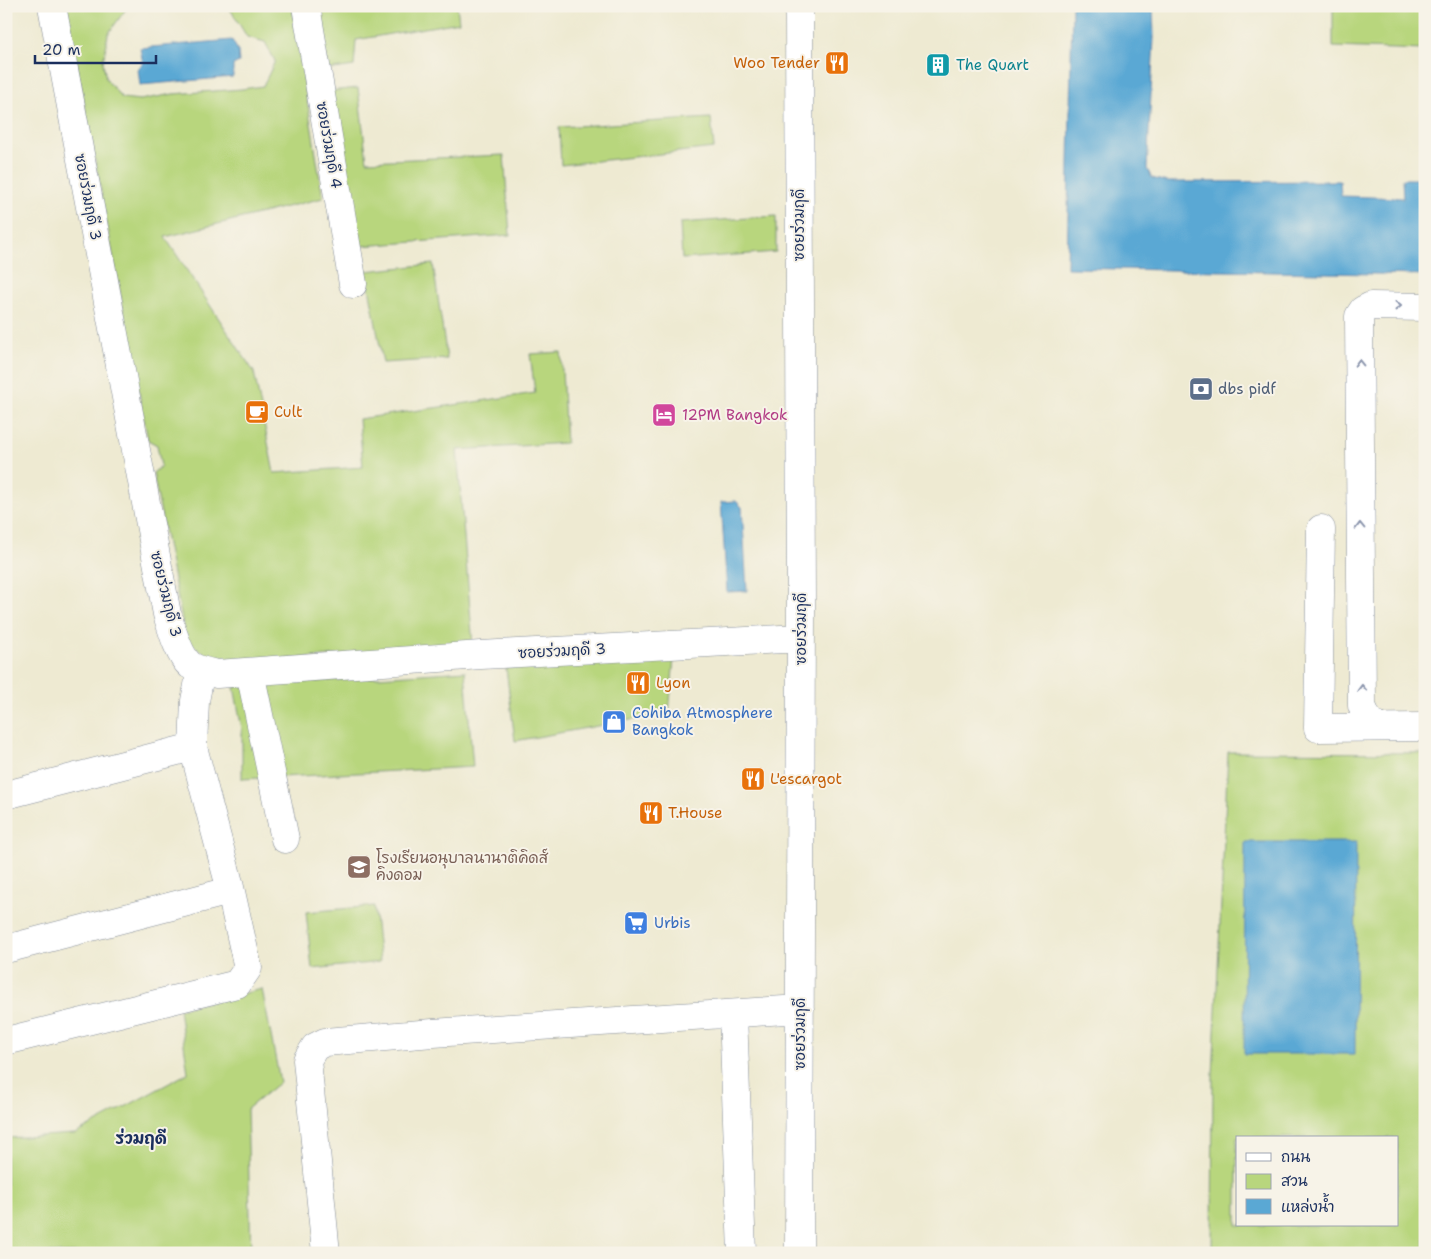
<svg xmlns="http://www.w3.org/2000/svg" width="1431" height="1259" viewBox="0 0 1431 1259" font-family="'Shantell Sans','Playpen Sans Thai',sans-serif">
	<rect width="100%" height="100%" fill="#f7f3e8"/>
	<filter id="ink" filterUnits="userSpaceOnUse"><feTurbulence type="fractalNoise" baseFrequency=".02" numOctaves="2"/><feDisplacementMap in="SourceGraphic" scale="10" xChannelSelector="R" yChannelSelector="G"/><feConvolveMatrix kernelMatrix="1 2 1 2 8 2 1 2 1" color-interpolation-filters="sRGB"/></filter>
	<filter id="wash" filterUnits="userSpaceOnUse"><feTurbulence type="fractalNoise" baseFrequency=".0096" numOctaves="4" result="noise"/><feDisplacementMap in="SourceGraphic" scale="20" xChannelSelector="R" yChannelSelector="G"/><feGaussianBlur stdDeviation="1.12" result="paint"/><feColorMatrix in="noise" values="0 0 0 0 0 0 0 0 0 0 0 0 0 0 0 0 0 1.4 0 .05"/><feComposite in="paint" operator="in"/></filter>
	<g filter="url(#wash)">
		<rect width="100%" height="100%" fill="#eeead2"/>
		<path fill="#b8d67d" stroke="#6a826e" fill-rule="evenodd" d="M66 6H132L126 9 108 34 103 62 106 79 122 98 140 100 173 94 242 89 263 86 275 61 265 42 247 37 232 12 226 6H292L323 198 165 237 254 372 274 473 363 467 359 419 535 393 530 354 561 352 566 443 457 450 473 646 219 664 186 640 153 473 161 466 157 445 148 440Z
			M318 6H457L459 22 356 40 354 66 327 70Z
			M1333 6H1425V50L1333 47Z
			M358 88 367 161 504 155 510 235 361 246 330 91Z
			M711 118 714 148 561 165 559 127Z
			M776 216V252L682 259 680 223Z
			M433 264 447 359 383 363 366 271Z
			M674 658 669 713 515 741 506 668Z
			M465 671 473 767 242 779V729L234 687Z
			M1228 752 1425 753V1253H1212L1213 1076ZM1237 1138H1397V1225H1237Z
			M374 906 380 962 312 969 306 912Z
			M262 989 280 1082 247 1109 251 1253H6V1138L75 1134 188 1073 179 1009Z"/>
		<path fill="#5aa8d4" stroke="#3a6c99" d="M1072 6H1153L1154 38 1147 169 1152 178 1167 182 1340 181 1341 196 1403 198 1402 179H1425V275L1067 268Z
			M232 40 238 51 239 62 233 65V77L140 85 138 69 143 63 140 48Z
			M736 501 742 507 747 591 727 592 721 502Z
			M1245 842H1356L1355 1054H1244Z"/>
	</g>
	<g filter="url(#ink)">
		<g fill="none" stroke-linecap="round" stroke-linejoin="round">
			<defs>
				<path id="minor" d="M52 6 167 614C171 627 179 656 190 665 197 670 208 672 217 674L481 655 801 638
					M306 6 353 284
					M1321 529 1318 728 1425 727
					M250 672 285 839
					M1382 727 1369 722 1362 706 1359 316 1363 310 1371 306 1425 307
					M6 795 193 747
					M6 949 230 891
					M733 1014 742 1253
					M6 1041 237 984 248 968 229 883 193 747 195 701 201 670
					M326 1253 307 1060 315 1047 325 1042 433 1033 800 1009
					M799 1253 801 609 799 6"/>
			</defs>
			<use href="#minor" stroke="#848c98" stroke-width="29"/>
			<use href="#minor" stroke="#fff" stroke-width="28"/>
		</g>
		<defs><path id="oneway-chevron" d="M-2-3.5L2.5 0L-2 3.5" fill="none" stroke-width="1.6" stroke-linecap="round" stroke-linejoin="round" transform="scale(1.25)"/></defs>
		<g stroke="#8d97ae">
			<use href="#oneway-chevron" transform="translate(1398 306)"/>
			<use href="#oneway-chevron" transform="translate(1359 363) rotate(-91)"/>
			<use href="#oneway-chevron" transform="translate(1360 526) rotate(-91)"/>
			<use href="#oneway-chevron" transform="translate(1362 688) rotate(-91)"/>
		</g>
	</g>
	<defs>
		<symbol id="restaurant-square" viewBox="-11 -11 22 22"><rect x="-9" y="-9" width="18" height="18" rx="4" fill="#e8710a" stroke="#f7f3e8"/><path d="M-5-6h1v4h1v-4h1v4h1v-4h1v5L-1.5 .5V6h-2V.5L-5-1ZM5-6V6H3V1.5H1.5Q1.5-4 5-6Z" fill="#fff"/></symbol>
		<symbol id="building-square" viewBox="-11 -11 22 22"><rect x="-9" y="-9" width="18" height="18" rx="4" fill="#0f9aa8" stroke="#f7f3e8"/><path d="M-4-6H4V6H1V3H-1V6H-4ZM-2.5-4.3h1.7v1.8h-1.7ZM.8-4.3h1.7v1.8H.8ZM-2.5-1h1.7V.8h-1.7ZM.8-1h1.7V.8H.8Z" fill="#fff"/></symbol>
		<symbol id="bank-square" viewBox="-11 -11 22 22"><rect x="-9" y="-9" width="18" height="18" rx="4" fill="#5c6f8a" stroke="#f7f3e8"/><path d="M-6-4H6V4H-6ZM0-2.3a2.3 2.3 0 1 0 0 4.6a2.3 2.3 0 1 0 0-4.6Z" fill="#fff"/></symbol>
		<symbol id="cafe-square" viewBox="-11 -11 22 22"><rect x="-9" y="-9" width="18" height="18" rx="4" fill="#e8710a" stroke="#f7f3e8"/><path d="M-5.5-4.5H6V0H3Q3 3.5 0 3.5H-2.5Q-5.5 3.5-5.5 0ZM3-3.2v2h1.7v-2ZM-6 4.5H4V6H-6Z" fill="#fff"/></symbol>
		<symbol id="hotel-square" viewBox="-11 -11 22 22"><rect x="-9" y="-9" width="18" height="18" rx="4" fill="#d1479c" stroke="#f7f3e8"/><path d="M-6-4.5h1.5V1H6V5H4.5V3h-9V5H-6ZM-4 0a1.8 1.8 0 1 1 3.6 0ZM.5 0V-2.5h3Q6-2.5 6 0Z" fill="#fff"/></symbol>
		<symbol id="shop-square" viewBox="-11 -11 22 22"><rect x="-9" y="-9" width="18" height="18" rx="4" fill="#3f7fe0" stroke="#f7f3e8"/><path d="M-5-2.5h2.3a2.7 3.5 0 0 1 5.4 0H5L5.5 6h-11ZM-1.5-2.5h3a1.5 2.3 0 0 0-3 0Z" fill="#fff"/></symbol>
		<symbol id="school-square" viewBox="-11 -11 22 22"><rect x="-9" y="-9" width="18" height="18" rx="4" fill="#8d6e63" stroke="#f7f3e8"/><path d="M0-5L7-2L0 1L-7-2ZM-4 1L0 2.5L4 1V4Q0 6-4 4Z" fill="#fff"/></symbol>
		<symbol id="supermarket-square" viewBox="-11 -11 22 22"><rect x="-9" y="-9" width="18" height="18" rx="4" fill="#3f7fe0" stroke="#f7f3e8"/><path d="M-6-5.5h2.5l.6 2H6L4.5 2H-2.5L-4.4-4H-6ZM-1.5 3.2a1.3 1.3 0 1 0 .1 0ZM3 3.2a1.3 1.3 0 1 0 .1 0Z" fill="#fff"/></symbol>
	</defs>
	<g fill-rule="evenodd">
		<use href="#restaurant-square" x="823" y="49" width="28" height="28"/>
		<use href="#building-square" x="924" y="51" width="28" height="28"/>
		<use href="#bank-square" x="1187" y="375" width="28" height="28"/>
		<use href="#cafe-square" x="243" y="398" width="28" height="28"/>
		<use href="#hotel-square" x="650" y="401" width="28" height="28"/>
		<use href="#restaurant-square" x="624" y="669" width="28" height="28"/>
		<use href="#shop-square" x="600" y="708" width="28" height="28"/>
		<use href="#restaurant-square" x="739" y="765" width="28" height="28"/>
		<use href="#restaurant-square" x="637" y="799" width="28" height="28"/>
		<use href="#school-square" x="345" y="853" width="28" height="28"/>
		<use href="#supermarket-square" x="622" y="909" width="28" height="28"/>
	</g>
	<g text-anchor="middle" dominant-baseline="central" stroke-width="4" stroke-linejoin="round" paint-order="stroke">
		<g font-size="15" fill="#c56008" stroke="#f7f3e8" text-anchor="start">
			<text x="820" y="63" text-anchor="end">Woo Tender</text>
			<text x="274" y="412">Cult</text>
			<text x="656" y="683">Lyon</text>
			<text x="770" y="779">L'escargot</text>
			<text x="668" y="813">T.House</text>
		</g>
		<g font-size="15" fill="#0d838f" stroke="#f7f3e8" text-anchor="start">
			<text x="956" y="65">The Quart</text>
		</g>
		<g font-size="15" fill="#1b2f5e" stroke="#f7f3e8">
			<text transform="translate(329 145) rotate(80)">ซอยร่วมฤดี 4</text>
			<text transform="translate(88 197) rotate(79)">ซอยร่วมฤดี 3</text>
			<text transform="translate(799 225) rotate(-90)">ซอยร่วมฤดี</text>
			<text transform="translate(166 594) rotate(76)">ซอยร่วมฤดี 3</text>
			<text transform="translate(801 629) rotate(-90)">ซอยร่วมฤดี</text>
			<text transform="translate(562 651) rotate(-3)">ซอยร่วมฤดี 3</text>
			<text transform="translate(800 1034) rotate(-90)">ซอยร่วมฤดี</text>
		</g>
		<g font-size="15" fill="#4e5e75" stroke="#f7f3e8" text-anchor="start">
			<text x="1218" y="389">dbs pidf</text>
		</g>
		<g font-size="15" fill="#b23c85" stroke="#f7f3e8" text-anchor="start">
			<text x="682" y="415">12PM Bangkok</text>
		</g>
		<g font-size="15" fill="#366cbe" stroke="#f7f3e8" text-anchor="start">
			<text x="632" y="713">Cohiba Atmosphere<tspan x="632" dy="17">Bangkok</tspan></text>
			<text x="654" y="923">Urbis</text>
		</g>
		<g font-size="15" fill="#785e54" stroke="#f7f3e8" text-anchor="start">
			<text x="376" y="858">โรงเรียนอนุบาลนานาติคิดส์<tspan x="376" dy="17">คิงดอม</tspan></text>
		</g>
		<g font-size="16" font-weight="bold" fill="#1b2f5e" stroke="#f7f3e8">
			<text x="141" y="1138">ร่วมฤดี</text>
		</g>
	</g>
	<rect width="1431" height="1259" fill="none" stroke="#f7f3e8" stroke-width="25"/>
	<rect x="1236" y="1136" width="162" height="90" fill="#f7f3e8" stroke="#9fa5b1"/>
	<rect x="1246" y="1153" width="25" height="8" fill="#ffffff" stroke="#9fa5b1"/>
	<text x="1281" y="1162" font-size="15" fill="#1b2f5e">ถนน</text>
	<rect x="1246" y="1174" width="25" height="15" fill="#b8d67d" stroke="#9fa5b1"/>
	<text x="1281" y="1186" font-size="15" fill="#1b2f5e">สวน</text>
	<rect x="1246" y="1199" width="25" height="15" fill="#5aa8d4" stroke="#9fa5b1"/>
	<text x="1281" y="1212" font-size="15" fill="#1b2f5e">แหล่งน้ำ</text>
	<path d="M35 55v8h121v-8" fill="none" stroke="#1b2f5e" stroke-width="2.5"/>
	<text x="42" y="55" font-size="15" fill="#1b2f5e" stroke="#f7f3e8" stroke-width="4" paint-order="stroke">20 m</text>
</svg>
